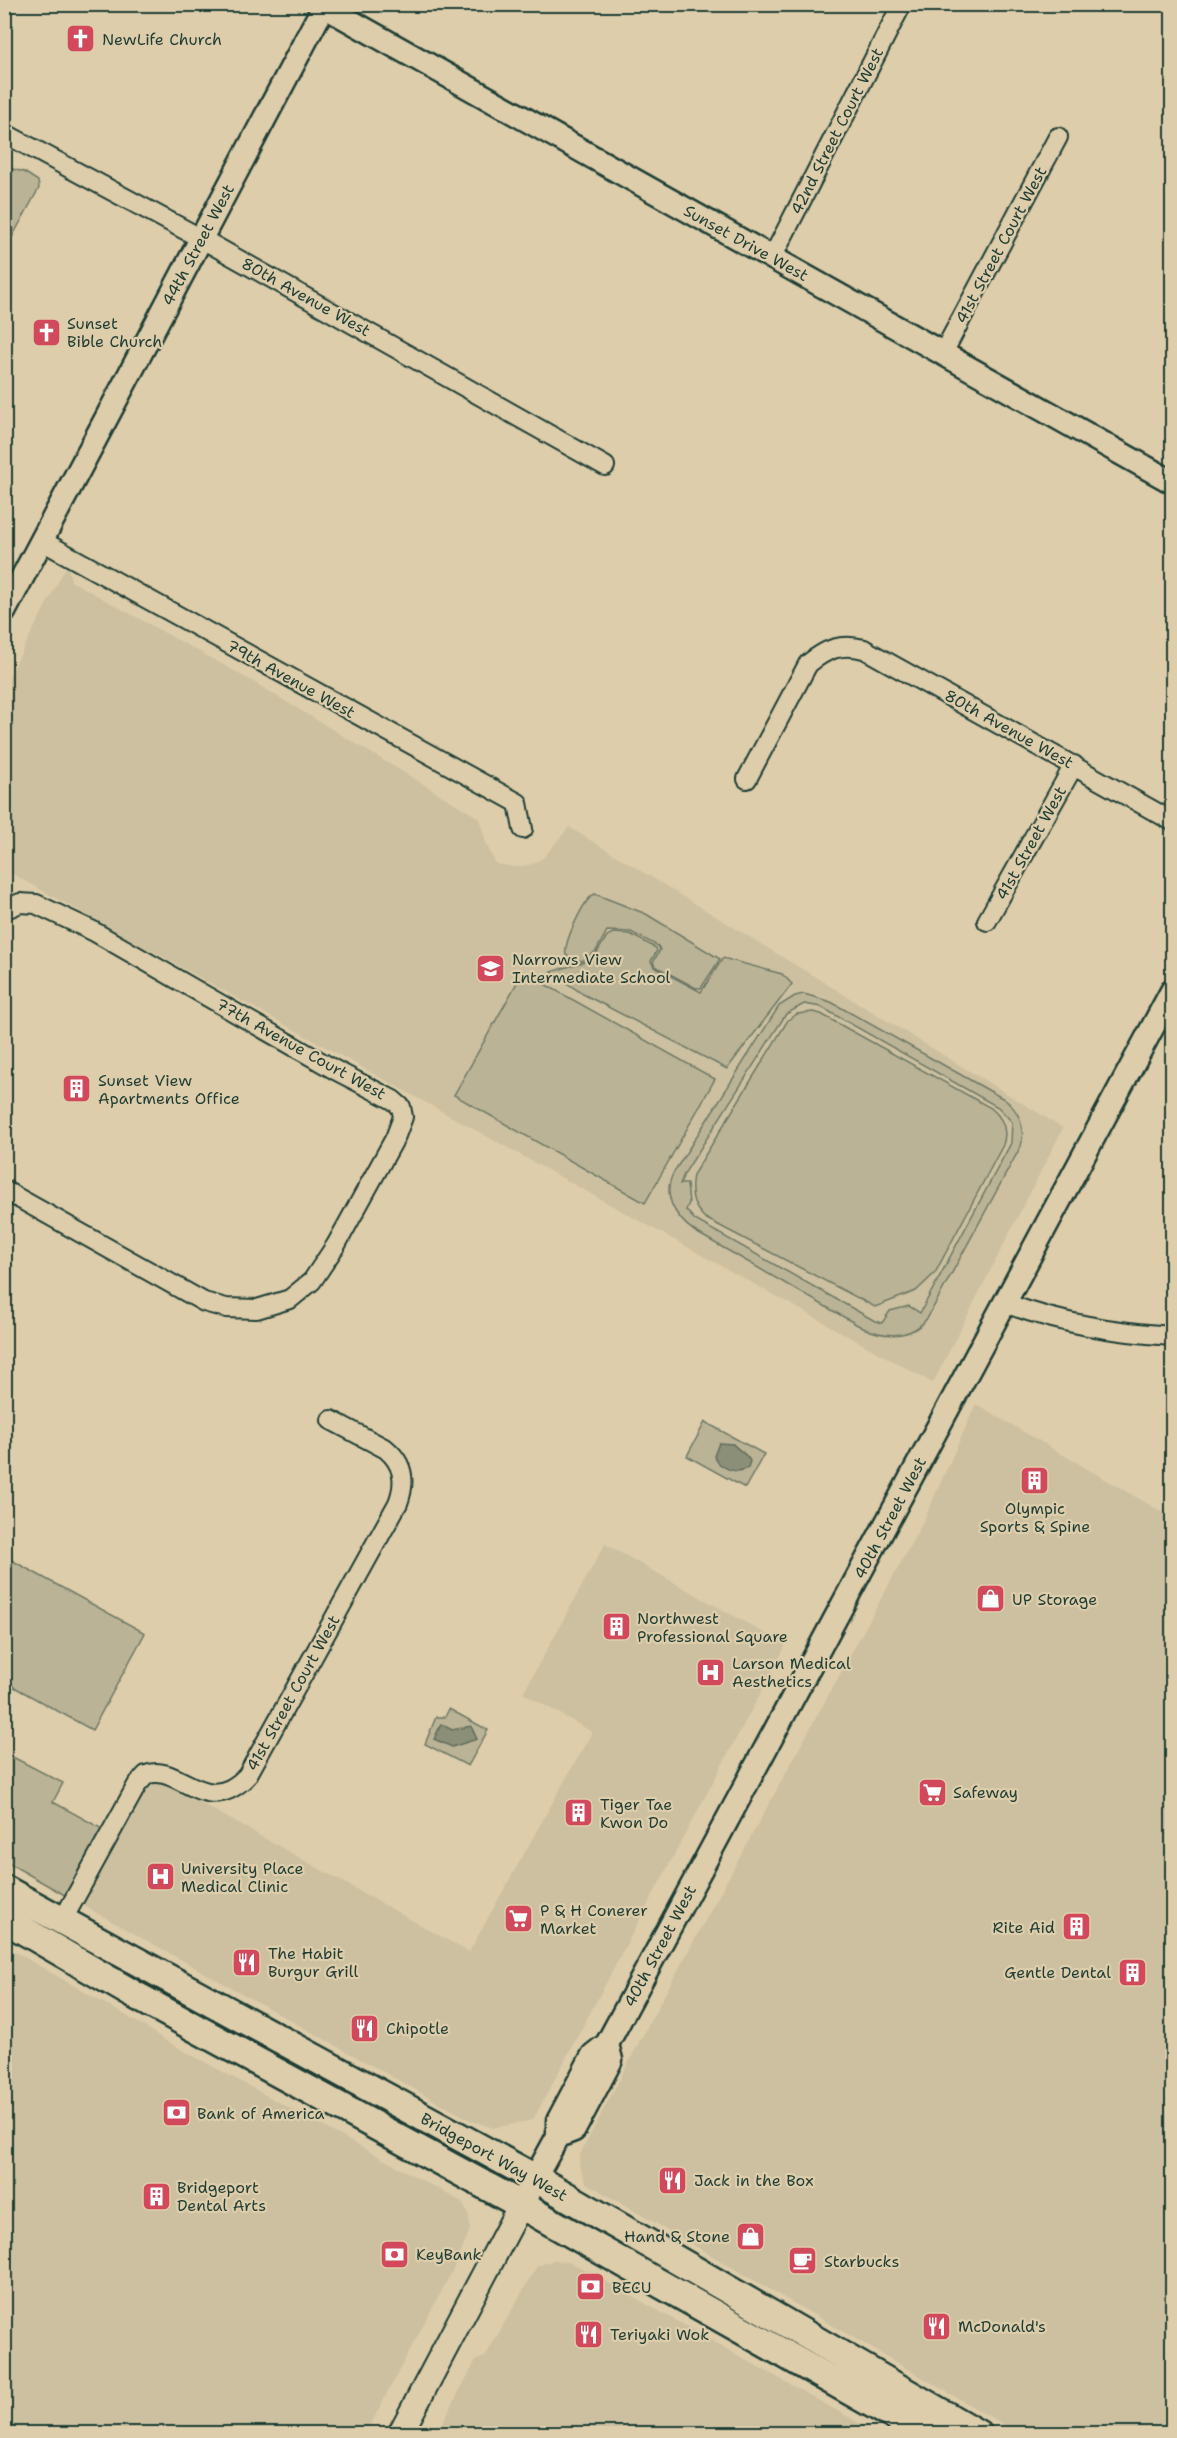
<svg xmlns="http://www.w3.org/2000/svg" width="1177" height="2438" viewBox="0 0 1177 2438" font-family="'Shantell Sans',sans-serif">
	<rect width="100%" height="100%" fill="#decdab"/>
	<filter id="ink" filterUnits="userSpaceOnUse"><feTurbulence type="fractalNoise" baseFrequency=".0167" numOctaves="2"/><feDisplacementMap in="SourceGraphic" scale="12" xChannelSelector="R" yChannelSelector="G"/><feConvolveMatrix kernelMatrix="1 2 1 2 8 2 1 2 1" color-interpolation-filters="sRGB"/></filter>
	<g filter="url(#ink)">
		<path fill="#ccc0a0" d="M66 567 69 570 71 581 252 681 479 818 487 846 496 864 517 867 532 864 543 858 569 827 1063 1128 933 1383 5 870V684Z
			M976 1404 1172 1518V2433H1018L586 2183 579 2165 580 2154 661 2001 922 1524Z
			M605 1544 786 1645 533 2120 493 2128 470 2120 68 1897 140 1769 469 1952 592 1732 523 1693Z
			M5 1946 149 2029 164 2040 462 2202 469 2216 470 2230 458 2260 366 2433H5Z
			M554 2260 569 2262 582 2268 877 2433H437L476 2360 485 2357 537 2266Z"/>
		<path fill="#bbb396" stroke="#6d7865" stroke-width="1.5" fill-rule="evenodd" d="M5 167 24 172 38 181 39 188 5 250Z
			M595 894 646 914 720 959 701 988H696L655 966 653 962 660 950 658 946 631 932 607 931 596 951 582 961 566 955C563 944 584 898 595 894Z
			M613 933 630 934 656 948 657 951 651 961 654 967 701 992 723 958 782 974 792 984 727 1069 583 994 551 972 593 959 607 936Z
			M523 972 715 1079 645 1203 454 1095Z
			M804 994 831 1002 1004 1099C1019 1110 1026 1128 1021 1146L928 1317C912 1339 886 1338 863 1328L694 1231C675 1217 661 1195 674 1172L779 1006 795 996ZM804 1004 821 1007 998 1107 1012 1122 1011 1143 920 1313 909 1306 890 1311 882 1323 875 1321 695 1220 686 1210 689 1203 687 1184H680L684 1174 786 1014Z
			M813 1012 821 1014 991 1108C1003 1118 1008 1130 1003 1145L935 1273 916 1291 875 1307 705 1218C692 1207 690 1191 693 1175L788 1020 797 1014Z
			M705 1422 764 1454 745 1488 687 1456Z
			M4 1556 145 1633 92 1730 5 1682Z
			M449 1709 488 1730 468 1766 425 1744 436 1717H445Z
			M5 1753 63 1783 53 1802 106 1831 68 1897 5 1861Z"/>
		<path fill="#8c8f78" stroke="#606e5d" stroke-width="1.5" d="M719 1443 733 1444C738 1450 747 1454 750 1461L748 1468C736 1475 719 1468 714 1456Z
			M441 1724 452 1730 471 1726 477 1739 452 1747 434 1739Z"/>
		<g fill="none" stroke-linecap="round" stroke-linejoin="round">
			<defs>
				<path id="minor" d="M4 133 202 239 605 466
					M772 258 902 4
					M943 353 1058 137
					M42 541 518 803 523 829
					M747 779 808 664C826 649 841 643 864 649L1172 821
					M4 910 20 903 36 904 93 931 335 1070 393 1100 401 1107 403 1117 395 1138 336 1245 312 1281 290 1299 257 1309 226 1308 204 1302 4 1190
					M987 921 1074 765
					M1005 1303C1061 1324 1114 1332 1172 1336
					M61 1923 137 1785 146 1775C179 1762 205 1820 247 1776L398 1503C406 1482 404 1464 386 1449L331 1420"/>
				<path id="tertiary" d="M320 4 1172 482
					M4 612 325 4
					M558 2136 574 2130 611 2060 607 2044
					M535 2178 558 2136V2121L593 2055 607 2044 1172 991"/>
				<path id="secondary" d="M400 2434 535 2178"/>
				<path id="primary" d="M4 1889 535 2178 978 2434
					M4 1919 133 1994 521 2205 926 2434"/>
			</defs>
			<use href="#minor" stroke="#1f3d34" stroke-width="22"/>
			<use href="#tertiary" stroke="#1f3d34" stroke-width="27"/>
			<use href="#secondary" stroke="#1f3d34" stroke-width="28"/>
			<use href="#primary" stroke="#1f3d34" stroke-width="32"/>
			<use href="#minor" stroke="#decdab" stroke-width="18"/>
			<use href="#tertiary" stroke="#decdab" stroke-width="22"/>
			<use href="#secondary" stroke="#decdab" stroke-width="24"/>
			<use href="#primary" stroke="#decdab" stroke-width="27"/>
		</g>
	</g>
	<defs>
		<symbol id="church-square" viewBox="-11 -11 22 22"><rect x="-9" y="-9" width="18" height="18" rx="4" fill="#d1495b" stroke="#decdab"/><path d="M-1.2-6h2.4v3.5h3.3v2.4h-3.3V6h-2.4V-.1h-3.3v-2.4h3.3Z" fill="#fff"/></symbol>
		<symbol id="school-square" viewBox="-11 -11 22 22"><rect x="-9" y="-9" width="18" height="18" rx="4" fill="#d1495b" stroke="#decdab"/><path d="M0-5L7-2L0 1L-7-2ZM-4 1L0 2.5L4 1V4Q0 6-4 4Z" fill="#fff"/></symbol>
		<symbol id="building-square" viewBox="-11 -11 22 22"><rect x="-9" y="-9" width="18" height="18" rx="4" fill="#d1495b" stroke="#decdab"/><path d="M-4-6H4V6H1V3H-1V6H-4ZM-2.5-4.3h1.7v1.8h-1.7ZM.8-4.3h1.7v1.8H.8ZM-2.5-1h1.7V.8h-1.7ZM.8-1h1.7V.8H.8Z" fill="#fff"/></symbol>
		<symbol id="shop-square" viewBox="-11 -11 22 22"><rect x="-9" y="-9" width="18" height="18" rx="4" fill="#d1495b" stroke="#decdab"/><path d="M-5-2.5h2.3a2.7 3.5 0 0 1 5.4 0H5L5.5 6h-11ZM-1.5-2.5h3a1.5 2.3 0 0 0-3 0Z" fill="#fff"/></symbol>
		<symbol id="hospital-square" viewBox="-11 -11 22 22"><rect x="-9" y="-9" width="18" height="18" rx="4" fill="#d1495b" stroke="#decdab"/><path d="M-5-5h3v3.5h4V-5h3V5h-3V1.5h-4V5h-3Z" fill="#fff"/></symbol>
		<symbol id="supermarket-square" viewBox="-11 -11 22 22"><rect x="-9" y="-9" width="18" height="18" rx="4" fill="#d1495b" stroke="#decdab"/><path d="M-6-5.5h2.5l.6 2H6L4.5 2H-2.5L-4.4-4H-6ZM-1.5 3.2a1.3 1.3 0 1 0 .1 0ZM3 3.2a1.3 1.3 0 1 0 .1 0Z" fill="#fff"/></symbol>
		<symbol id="restaurant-square" viewBox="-11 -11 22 22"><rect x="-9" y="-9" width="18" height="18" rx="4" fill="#d1495b" stroke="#decdab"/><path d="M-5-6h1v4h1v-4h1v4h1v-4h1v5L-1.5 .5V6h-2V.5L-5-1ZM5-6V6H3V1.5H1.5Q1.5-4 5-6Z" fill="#fff"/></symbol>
		<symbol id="bank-square" viewBox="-11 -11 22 22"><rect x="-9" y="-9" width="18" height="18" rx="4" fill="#d1495b" stroke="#decdab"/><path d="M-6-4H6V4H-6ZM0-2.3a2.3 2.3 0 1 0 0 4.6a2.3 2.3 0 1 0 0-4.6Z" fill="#fff"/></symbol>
		<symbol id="cafe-square" viewBox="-11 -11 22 22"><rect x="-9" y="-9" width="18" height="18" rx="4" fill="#d1495b" stroke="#decdab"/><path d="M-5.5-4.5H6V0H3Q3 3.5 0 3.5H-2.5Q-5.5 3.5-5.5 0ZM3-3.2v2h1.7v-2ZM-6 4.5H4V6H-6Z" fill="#fff"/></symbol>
	</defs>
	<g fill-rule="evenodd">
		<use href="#church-square" x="64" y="22" width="33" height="33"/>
		<use href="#church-square" x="30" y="316" width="33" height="33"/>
		<use href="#school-square" x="474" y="952" width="33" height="33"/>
		<use href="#building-square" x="60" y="1072" width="33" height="33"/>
		<use href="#building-square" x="1018" y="1464" width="33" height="33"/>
		<use href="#shop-square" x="974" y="1582" width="33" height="33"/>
		<use href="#building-square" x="600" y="1610" width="33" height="33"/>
		<use href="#hospital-square" x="694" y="1656" width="33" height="33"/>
		<use href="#supermarket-square" x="916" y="1776" width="33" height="33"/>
		<use href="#building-square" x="562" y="1796" width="33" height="33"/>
		<use href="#hospital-square" x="144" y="1860" width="33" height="33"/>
		<use href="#supermarket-square" x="502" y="1902" width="33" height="33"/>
		<use href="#building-square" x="1060" y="1910" width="33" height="33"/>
		<use href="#restaurant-square" x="230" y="1946" width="33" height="33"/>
		<use href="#building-square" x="1116" y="1956" width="33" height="33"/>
		<use href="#restaurant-square" x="348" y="2012" width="33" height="33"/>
		<use href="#bank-square" x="160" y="2096" width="33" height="33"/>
		<use href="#restaurant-square" x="656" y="2164" width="33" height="33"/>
		<use href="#building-square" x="140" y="2180" width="33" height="33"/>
		<use href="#shop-square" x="734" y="2220" width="33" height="33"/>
		<use href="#bank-square" x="378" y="2238" width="33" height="33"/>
		<use href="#cafe-square" x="786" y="2244" width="33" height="33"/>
		<use href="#bank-square" x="574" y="2270" width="33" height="33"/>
		<use href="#restaurant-square" x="920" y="2310" width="33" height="33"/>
		<use href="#restaurant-square" x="572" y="2318" width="33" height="33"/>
	</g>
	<g text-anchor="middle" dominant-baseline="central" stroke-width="4.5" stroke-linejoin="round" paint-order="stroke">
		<g font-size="16" fill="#1f3d34" stroke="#decdab" text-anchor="start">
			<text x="102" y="39">NewLife Church</text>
			<text x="67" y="323">Sunset<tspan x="67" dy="18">Bible Church</tspan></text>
			<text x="512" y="959">Narrows View<tspan x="512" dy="18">Intermediate School</tspan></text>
			<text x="98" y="1080">Sunset View<tspan x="98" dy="18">Apartments Office</tspan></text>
			<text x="1035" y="1508" text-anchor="middle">Olympic<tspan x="1035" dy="18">Sports &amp; Spine</tspan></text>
			<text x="1012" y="1599">UP Storage</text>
			<text x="637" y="1618">Northwest<tspan x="637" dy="18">Professional Square</tspan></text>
			<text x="732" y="1663">Larson Medical<tspan x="732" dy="18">Aesthetics</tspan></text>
			<text x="953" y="1792">Safeway</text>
			<text x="600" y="1804">Tiger Tae<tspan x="600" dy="18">Kwon Do</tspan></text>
			<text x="181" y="1868">University Place<tspan x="181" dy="18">Medical Clinic</tspan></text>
			<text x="540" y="1910">P &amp; H Conerer<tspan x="540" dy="18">Market</tspan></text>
			<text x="1055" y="1927" text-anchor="end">Rite Aid</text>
			<text x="268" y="1953">The Habit<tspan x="268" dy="18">Burgur Grill</tspan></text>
			<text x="1111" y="1972" text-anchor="end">Gentle Dental</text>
			<text x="386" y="2028">Chipotle</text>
			<text x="197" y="2113">Bank of America</text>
			<text x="694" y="2180">Jack in the Box</text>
			<text x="177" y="2187">Bridgeport<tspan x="177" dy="18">Dental Arts</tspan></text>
			<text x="730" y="2236" text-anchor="end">Hand &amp; Stone</text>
			<text x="416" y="2254">KeyBank</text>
			<text x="824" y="2261">Starbucks</text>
			<text x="612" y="2287">BECU</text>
			<text x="958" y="2326">McDonald's</text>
			<text x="610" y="2334">Teriyaki Wok</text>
		</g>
		<g font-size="16" fill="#1f3d34" stroke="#decdab">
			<text transform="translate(837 131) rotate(-63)">42nd Street Court West</text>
			<text transform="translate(746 243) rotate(29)">Sunset Drive West</text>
			<text transform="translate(198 245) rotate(-62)">44th Street West</text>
			<text transform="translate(1001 245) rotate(-62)">41st Street Court West</text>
			<text transform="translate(306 297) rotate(29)">80th Avenue West</text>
			<text transform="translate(291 679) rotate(29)">79th Avenue West</text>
			<text transform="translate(1009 729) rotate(29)">80th Avenue West</text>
			<text transform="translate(1031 843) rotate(-61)">41st Street West</text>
			<text transform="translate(301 1049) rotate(29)">77th Avenue Court West</text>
			<text transform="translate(890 1518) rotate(-62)">40th Street West</text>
			<text transform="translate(293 1693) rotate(-61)">41st Street Court West</text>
			<text transform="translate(660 1946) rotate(-62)">40th Street West</text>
			<text transform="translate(494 2157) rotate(29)">Bridgeport Way West</text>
		</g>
	</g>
	<rect width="1177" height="2438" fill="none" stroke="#decdab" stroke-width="24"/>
	<rect x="12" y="12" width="1153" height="2414" fill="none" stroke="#1f3d34" stroke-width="2" filter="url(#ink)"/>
</svg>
